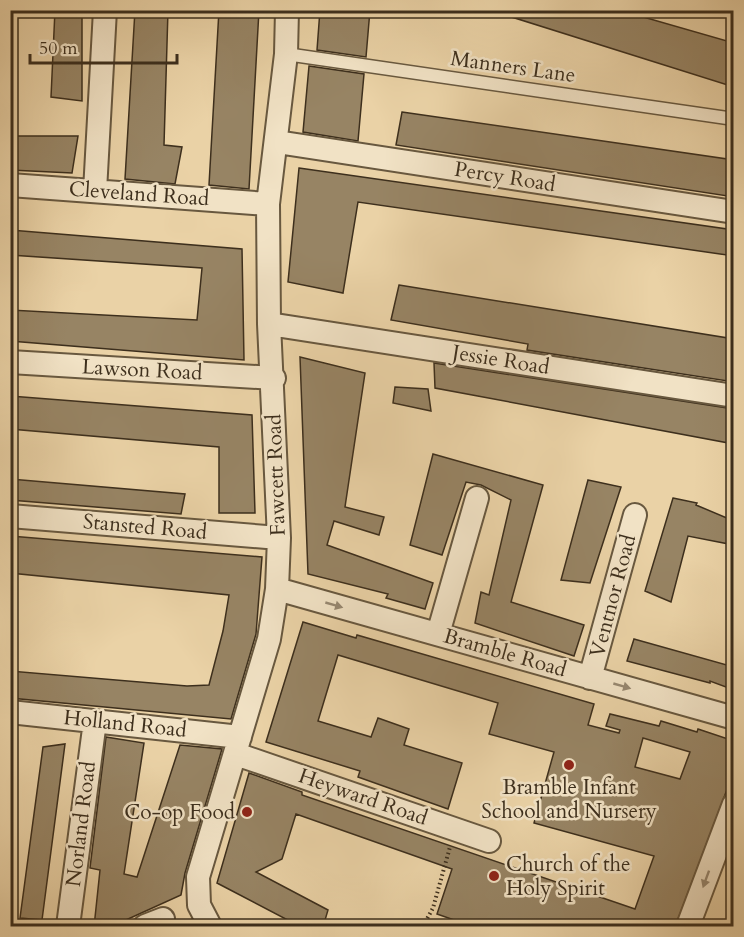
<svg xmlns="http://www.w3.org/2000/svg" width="744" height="937" viewBox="0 0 744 937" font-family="Cardo,serif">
	<rect width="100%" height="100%" fill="#ead2a6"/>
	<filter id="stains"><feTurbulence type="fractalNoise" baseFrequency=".00333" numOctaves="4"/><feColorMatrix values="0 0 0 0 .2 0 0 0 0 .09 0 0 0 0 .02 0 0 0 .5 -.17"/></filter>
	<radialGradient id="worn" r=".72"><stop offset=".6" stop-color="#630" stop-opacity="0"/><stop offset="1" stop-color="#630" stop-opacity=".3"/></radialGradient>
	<path fill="#978464" stroke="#3d2f1d" stroke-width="1.5" fill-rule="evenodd" d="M55 10H82V101L51 97Z
		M135 10H168L164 145 182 147 175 184 125 179Z
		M219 10H259L249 189 209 185Z
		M320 10H370L366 57 317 50Z
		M503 10H619L734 43V87L502 14Z
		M309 66 364 74 358 141 303 132Z
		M402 112 734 160V197L396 145Z
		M10 136H78L72 173 10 170Z
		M299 168 734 230V256L358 202 343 293 288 282Z
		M10 230 242 249 244 360 10 341V310L197 320 202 268 10 255Z
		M399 285 734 339V382L527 350 528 344 391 320Z
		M300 357 365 373 345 507 384 517 379 535 334 521 327 545 433 583 425 609 386 598 388 594 308 574Z
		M434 363 734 409V444L435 388Z
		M395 387 428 389 431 411 393 403Z
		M10 396 252 415 255 513H219V447L10 429Z
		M433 454 543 485 511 602 584 625 574 656 475 623 481 592 489 595 511 500 481 485 466 482 442 555 410 545Z
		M10 479 185 494 181 514 10 500Z
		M588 480 621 487 590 583 561 580Z
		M673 498 697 503 696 505 734 521V545L688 536 671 602 645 591Z
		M10 536 262 557 256 634 231 719 10 698V671L187 686 209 685 223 631 229 595 10 573Z
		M303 622 356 638 357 635 594 704 588 725 619 733 620 730 606 726 610 714 659 726 661 721 697 732 698 729 734 741V771L675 927H474L437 914 452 869 296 814 282 859 256 872 328 910 323 927H301L217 883 249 773 302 792V795L635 909 654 856 534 823 554 752 489 734 498 703 338 655 318 721 371 737 378 718 409 729 404 745 462 763 448 809 358 777 360 771 266 742ZM643 738 690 752 680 779 635 767Z
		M634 639 734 667V690L710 681V683L627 661Z
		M106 737 144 743 124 874 137 877 180 745 222 749 185 873 181 895 117 924V927H94L100 870 90 868Z
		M65 744 42 920 20 918 43 747Z"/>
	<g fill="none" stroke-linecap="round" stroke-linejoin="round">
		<defs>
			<path id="service" d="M286 54 734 119"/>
			<path id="minor" d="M277 142 734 212
				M10 185 268 204
				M95 191 105 10
				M269 324 734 396
				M10 362 274 378
				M10 516 279 538
				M277 589 734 718
				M438 634 477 498
				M590 678 635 515
				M10 712 240 737
				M236 754 489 841
				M68 926 95 721
				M145 926 163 919
				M210 926 199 905 198 877 269 639 277 589 279 538 269 324 268 204 286 54 287 10
				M688 926 734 804"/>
		</defs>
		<use href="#service" stroke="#68583f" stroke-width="15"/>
		<use href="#minor" stroke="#68583f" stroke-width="26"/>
		<path stroke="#3d2f1d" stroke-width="4" stroke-dasharray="1.5 3" stroke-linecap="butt" d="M423 926 433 908 450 847"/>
		<use href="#service" stroke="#f1e2c5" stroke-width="12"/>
		<use href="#minor" stroke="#f1e2c5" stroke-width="22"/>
	</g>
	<defs><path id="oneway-solid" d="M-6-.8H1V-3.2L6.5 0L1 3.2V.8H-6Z" transform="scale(1.5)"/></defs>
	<g fill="#978871">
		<use href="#oneway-solid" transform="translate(334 605) rotate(16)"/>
		<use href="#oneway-solid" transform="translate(622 686) rotate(16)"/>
		<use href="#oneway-solid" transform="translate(706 879) rotate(110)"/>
	</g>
	<g fill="#8f2418" stroke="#f1e2c5" stroke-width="2">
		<circle cx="569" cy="765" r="6"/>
		<circle cx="247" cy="812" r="6"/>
		<circle cx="494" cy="876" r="6"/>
	</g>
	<g text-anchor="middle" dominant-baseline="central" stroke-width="5" stroke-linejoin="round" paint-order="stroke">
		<g font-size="21" fill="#3d2f1d" stroke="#f1e2c5">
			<text transform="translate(513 67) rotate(8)">Manners Lane</text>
			<text transform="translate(505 177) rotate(9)">Percy Road</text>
			<text transform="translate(139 194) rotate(4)">Cleveland Road</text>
			<text transform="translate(501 360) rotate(9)">Jessie Road</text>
			<text transform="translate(142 370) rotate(3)">Lawson Road</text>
			<text transform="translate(276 475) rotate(-92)">Fawcett Road</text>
			<text transform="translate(145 527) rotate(5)">Stansted Road</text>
			<text transform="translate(613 596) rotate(-75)">Ventnor Road</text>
			<text transform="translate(505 653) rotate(16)">Bramble Road</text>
			<text transform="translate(125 724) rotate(6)">Holland Road</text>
			<text transform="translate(363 797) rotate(19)">Heyward Road</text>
			<text transform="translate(81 824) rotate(-83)">Norland Road</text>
		</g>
		<g font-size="21" fill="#3d2f1d" stroke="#f1e2c5">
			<text x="569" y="787">Bramble Infant<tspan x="569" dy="24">School and Nursery</tspan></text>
			<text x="235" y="812" text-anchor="end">Co-op Food</text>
			<text x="506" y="864" text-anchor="start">Church of the<tspan x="506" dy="24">Holy Spirit</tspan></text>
		</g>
	</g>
	<rect width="744" height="937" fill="none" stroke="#ead2a6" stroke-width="36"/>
	<rect x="12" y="12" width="720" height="913" fill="none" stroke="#3d2f1d" stroke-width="3"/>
	<rect x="18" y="18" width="708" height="901" fill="none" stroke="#3d2f1d" stroke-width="1.5"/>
	<path d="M30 54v9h147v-9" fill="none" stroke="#3d2f1d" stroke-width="3"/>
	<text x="39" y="54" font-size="18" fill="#3d2f1d" stroke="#f1e2c5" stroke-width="4.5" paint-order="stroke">50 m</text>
	<rect width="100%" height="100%" filter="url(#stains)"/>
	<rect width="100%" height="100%" fill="url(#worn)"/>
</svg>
